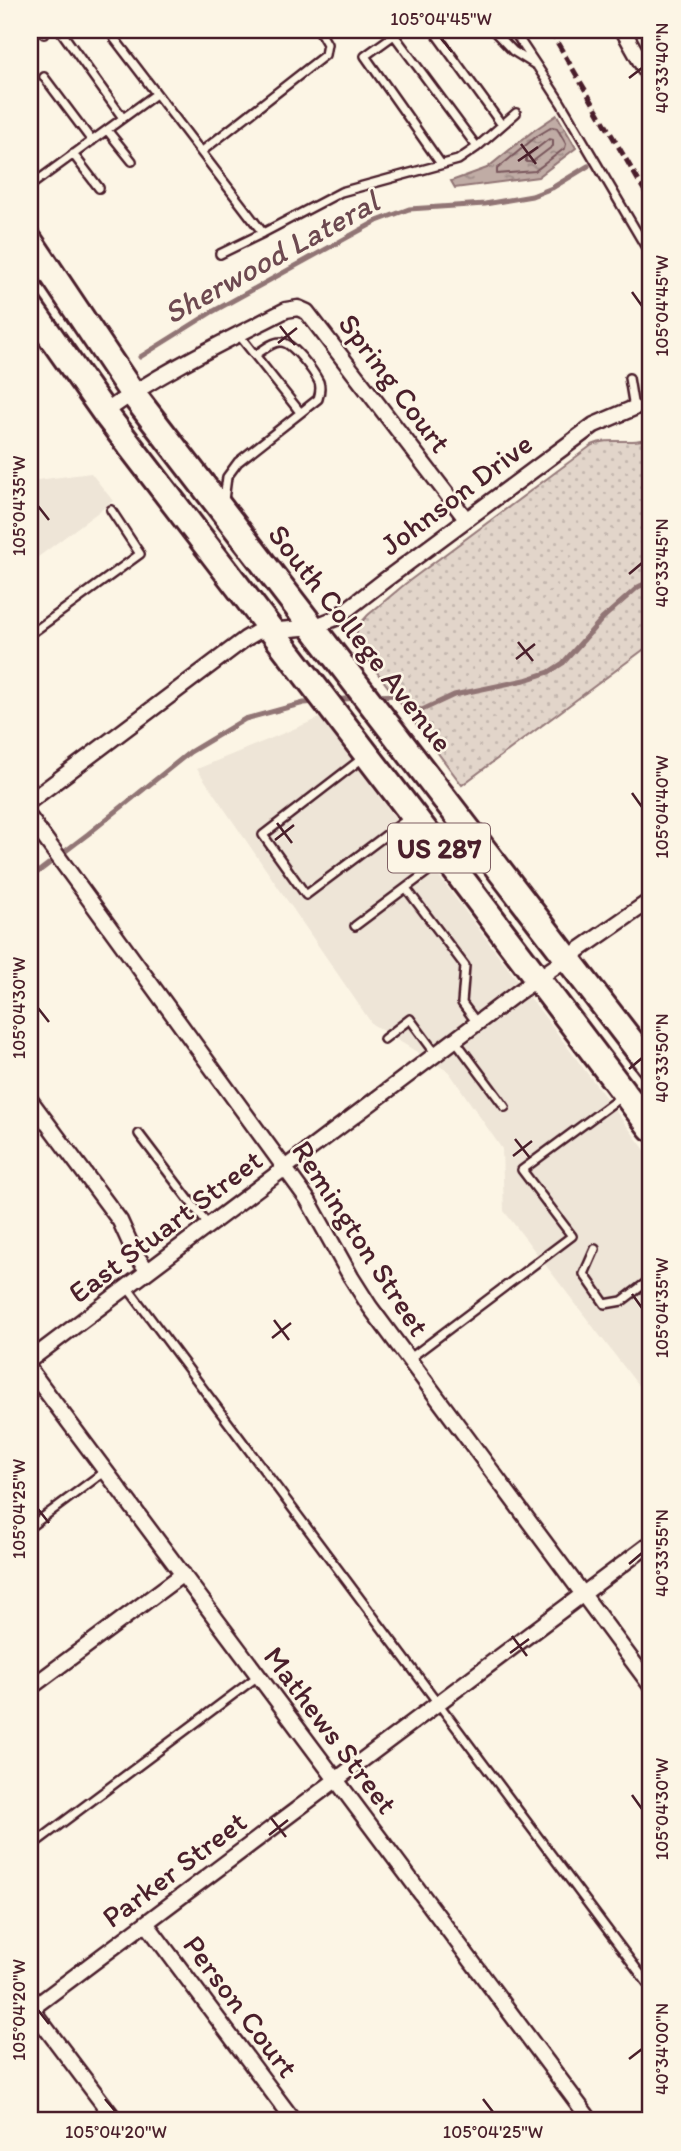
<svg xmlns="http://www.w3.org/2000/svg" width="681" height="2151" viewBox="0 0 681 2151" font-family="Itim,sans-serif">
	<defs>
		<pattern id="park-dots" width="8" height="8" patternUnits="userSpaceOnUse" patternTransform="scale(1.75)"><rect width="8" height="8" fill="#e2d5ca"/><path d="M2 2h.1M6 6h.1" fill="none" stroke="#c3b6ae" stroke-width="1.8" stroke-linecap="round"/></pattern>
		<pattern id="water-ripples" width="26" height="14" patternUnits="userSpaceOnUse" patternTransform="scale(1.75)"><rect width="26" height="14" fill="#c0aca5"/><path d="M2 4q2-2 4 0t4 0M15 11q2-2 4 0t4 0" fill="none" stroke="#9e8b87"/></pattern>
	</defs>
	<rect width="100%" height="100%" fill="#fcf5e5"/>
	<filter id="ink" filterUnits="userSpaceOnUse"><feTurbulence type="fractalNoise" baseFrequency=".0143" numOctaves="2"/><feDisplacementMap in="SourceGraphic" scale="14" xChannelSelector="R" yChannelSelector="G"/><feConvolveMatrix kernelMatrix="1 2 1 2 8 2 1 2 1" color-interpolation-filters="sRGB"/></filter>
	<g filter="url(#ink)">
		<path fill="#eee5d7" d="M635 30H651V57Z
			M91 473 113 501 30 563V481Z
			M320 718 651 1158V1402L504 1211 502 1149 449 1072 372 1024 197 769Z"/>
		<path fill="url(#park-dots)" stroke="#967a7a" stroke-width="2" d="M651 437V644L462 785 355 643 358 626 368 615 405 584 592 445C611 436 632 446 651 437Z"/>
		<path fill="url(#water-ripples)" stroke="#917474" stroke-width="2" d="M557 115 576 148 538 177 455 188 451 181 487 168 533 131Z"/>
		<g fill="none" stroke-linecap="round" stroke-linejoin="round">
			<path stroke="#79575c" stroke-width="2" d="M552 127 557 128 566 144 565 148 535 171 497 174V169L537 136Z
				M549 139 553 140V146L532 162H526V157Z"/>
			<path stroke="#917474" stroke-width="5" d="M140 357 212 312 377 221 409 209 485 204 532 196 552 188 588 166
				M376 696 397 695 415 709 422 710 454 695 525 680 549 672 563 663 603 618 638 587 651 581
				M334 700 356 698
				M30 878 88 834 190 752 245 719 304 703 318 702"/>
			<defs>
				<path id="lane" d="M40 30 44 34
					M60 30 123 118
					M125 30 114 38 263 233 220 254
					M401 30 365 56 441 164
					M433 30 502 125
					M493 30 513 51 537 66 513 30
					M394 35 477 147
					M537 66 561 103 651 256
					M44 77 92 141
					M107 130 132 161
					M201 152 325 55 327 44 319 30
					M73 154 99 188
					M30 186 156 94
					M263 233 341 192 458 160 477 147 516 113
					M239 335 300 412
					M629 378 634 408
					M224 500 227 477 238 462 318 399C320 393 321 388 319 382 314 372 292 341 280 342 272 342 262 351 255 355
					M36 630 140 554 111 510
					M364 757 263 835 306 895 410 817
					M406 888 465 966 462 1003 477 1023
					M355 926 443 860
					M384 1039 410 1019 436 1054
					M455 1040 505 1107
					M139 1134 208 1225
					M595 1249 584 1274 605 1304 622 1301 651 1279
					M127 1287 651 1988
					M409 1359 572 1236 522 1170 622 1096
					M30 1527 105 1471
					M30 1847 258 1676"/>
				<path id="street" d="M623 30 651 80
					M105 412C161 372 224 342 286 310L298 308 307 312 466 519
					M30 801 245 639 257 632 313 627 336 618 385 580 594 425 634 408
					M30 818 308 1200 351 1277 370 1307 651 1686
					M30 1100 120 1221 135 1254 148 1271
					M30 1360 517 993 651 900
					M30 1370 591 2121
					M30 1688 183 1574
					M146 1923 294 2121
					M30 2007 116 2121
					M30 2010 651 1543"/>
				<path id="highway" d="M30 241 132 393 651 1067
					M30 307 107 416 446 858 651 1128"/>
			</defs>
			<use href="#lane" stroke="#4a1f2b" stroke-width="12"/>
			<use href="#street" stroke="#4a1f2b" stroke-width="19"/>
			<use href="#highway" stroke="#4a1f2b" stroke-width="30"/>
			<use href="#lane" stroke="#fcf5e5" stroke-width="7"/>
			<use href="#street" stroke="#fcf5e5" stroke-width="14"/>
			<use href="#highway" stroke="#fcf5e5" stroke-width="24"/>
			<path stroke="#4a1f2b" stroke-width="5" stroke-dasharray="10 5" stroke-linecap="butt" d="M550 30 651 202"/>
		</g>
	</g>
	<path fill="none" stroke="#4a1f2b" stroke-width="2.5" d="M441 38 452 52M629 78 642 68M521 144 536 164M518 161 538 147M632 292 642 306M280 326 295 345M278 343 297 328M38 506 49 520M629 574 642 563M518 642 533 661M516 659 535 644M632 793 642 807M277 823 292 843M275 840 294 825M38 1008 49 1022M629 1069 642 1058M515 1139 530 1158M513 1156 532 1141M632 1294 642 1308M274 1320 289 1340M272 1338 291 1323M38 1509 49 1523M629 1564 642 1553M512 1636 527 1656M510 1653 529 1639M632 1795 642 1809M271 1818 286 1837M269 1835 288 1820M38 2010 49 2024M629 2059 642 2049M105 2099 116 2112M483 2099 493 2112"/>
	<g text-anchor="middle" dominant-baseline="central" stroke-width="5" stroke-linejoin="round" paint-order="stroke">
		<rect fill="#fcf5e5" stroke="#7f5f63" stroke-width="2" x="388" y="823.5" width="102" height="49" rx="5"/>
		<g font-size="28" font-weight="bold" fill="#4a1f2b">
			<text x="439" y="848">US 287</text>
		</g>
		<g font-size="30" fill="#4a1f2b" stroke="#fcf5e5">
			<text transform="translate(395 383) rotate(53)">Spring Court</text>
			<text transform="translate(456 494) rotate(-37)">Johnson Drive</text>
			<text transform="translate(361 638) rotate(52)">South College Avenue</text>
			<text transform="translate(165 1226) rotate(-37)">East Stuart Street</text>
			<text transform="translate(361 1238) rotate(57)">Remington Street</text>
			<text transform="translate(331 1730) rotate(53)">Mathews Street</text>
			<text transform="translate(174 1869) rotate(-37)">Parker Street</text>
			<text transform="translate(241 2006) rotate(53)">Person Court</text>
		</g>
		<g font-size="32" font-style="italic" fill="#6d4950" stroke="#fcf5e5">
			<text transform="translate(271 257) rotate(-29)">Sherwood Lateral</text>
		</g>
	</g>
	<rect width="681" height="2151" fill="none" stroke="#fcf5e5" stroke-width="77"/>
	<rect x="38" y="38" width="604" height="2074" fill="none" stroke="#4a1f2b" stroke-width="2.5"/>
	<g font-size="18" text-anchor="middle" fill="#4a1f2b">
		<text x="441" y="25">105°04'45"W</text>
		<text transform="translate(662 68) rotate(-90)" y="6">40°33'40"N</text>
		<text transform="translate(662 306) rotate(-90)" y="6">105°04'45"W</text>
		<text transform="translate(19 506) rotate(-90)" y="6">105°04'35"W</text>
		<text transform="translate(662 563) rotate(-90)" y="6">40°33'45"N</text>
		<text transform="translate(662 807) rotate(-90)" y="6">105°04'40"W</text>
		<text transform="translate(19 1008) rotate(-90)" y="6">105°04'30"W</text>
		<text transform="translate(662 1058) rotate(-90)" y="6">40°33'50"N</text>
		<text transform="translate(662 1308) rotate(-90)" y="6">105°04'35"W</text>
		<text transform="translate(19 1509) rotate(-90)" y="6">105°04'25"W</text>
		<text transform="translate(662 1553) rotate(-90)" y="6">40°33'55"N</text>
		<text transform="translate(662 1809) rotate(-90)" y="6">105°04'30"W</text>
		<text transform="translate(19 2010) rotate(-90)" y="6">105°04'20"W</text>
		<text transform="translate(662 2049) rotate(-90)" y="6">40°34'00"N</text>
		<text x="116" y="2138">105°04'20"W</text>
		<text x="493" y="2138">105°04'25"W</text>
	</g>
</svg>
